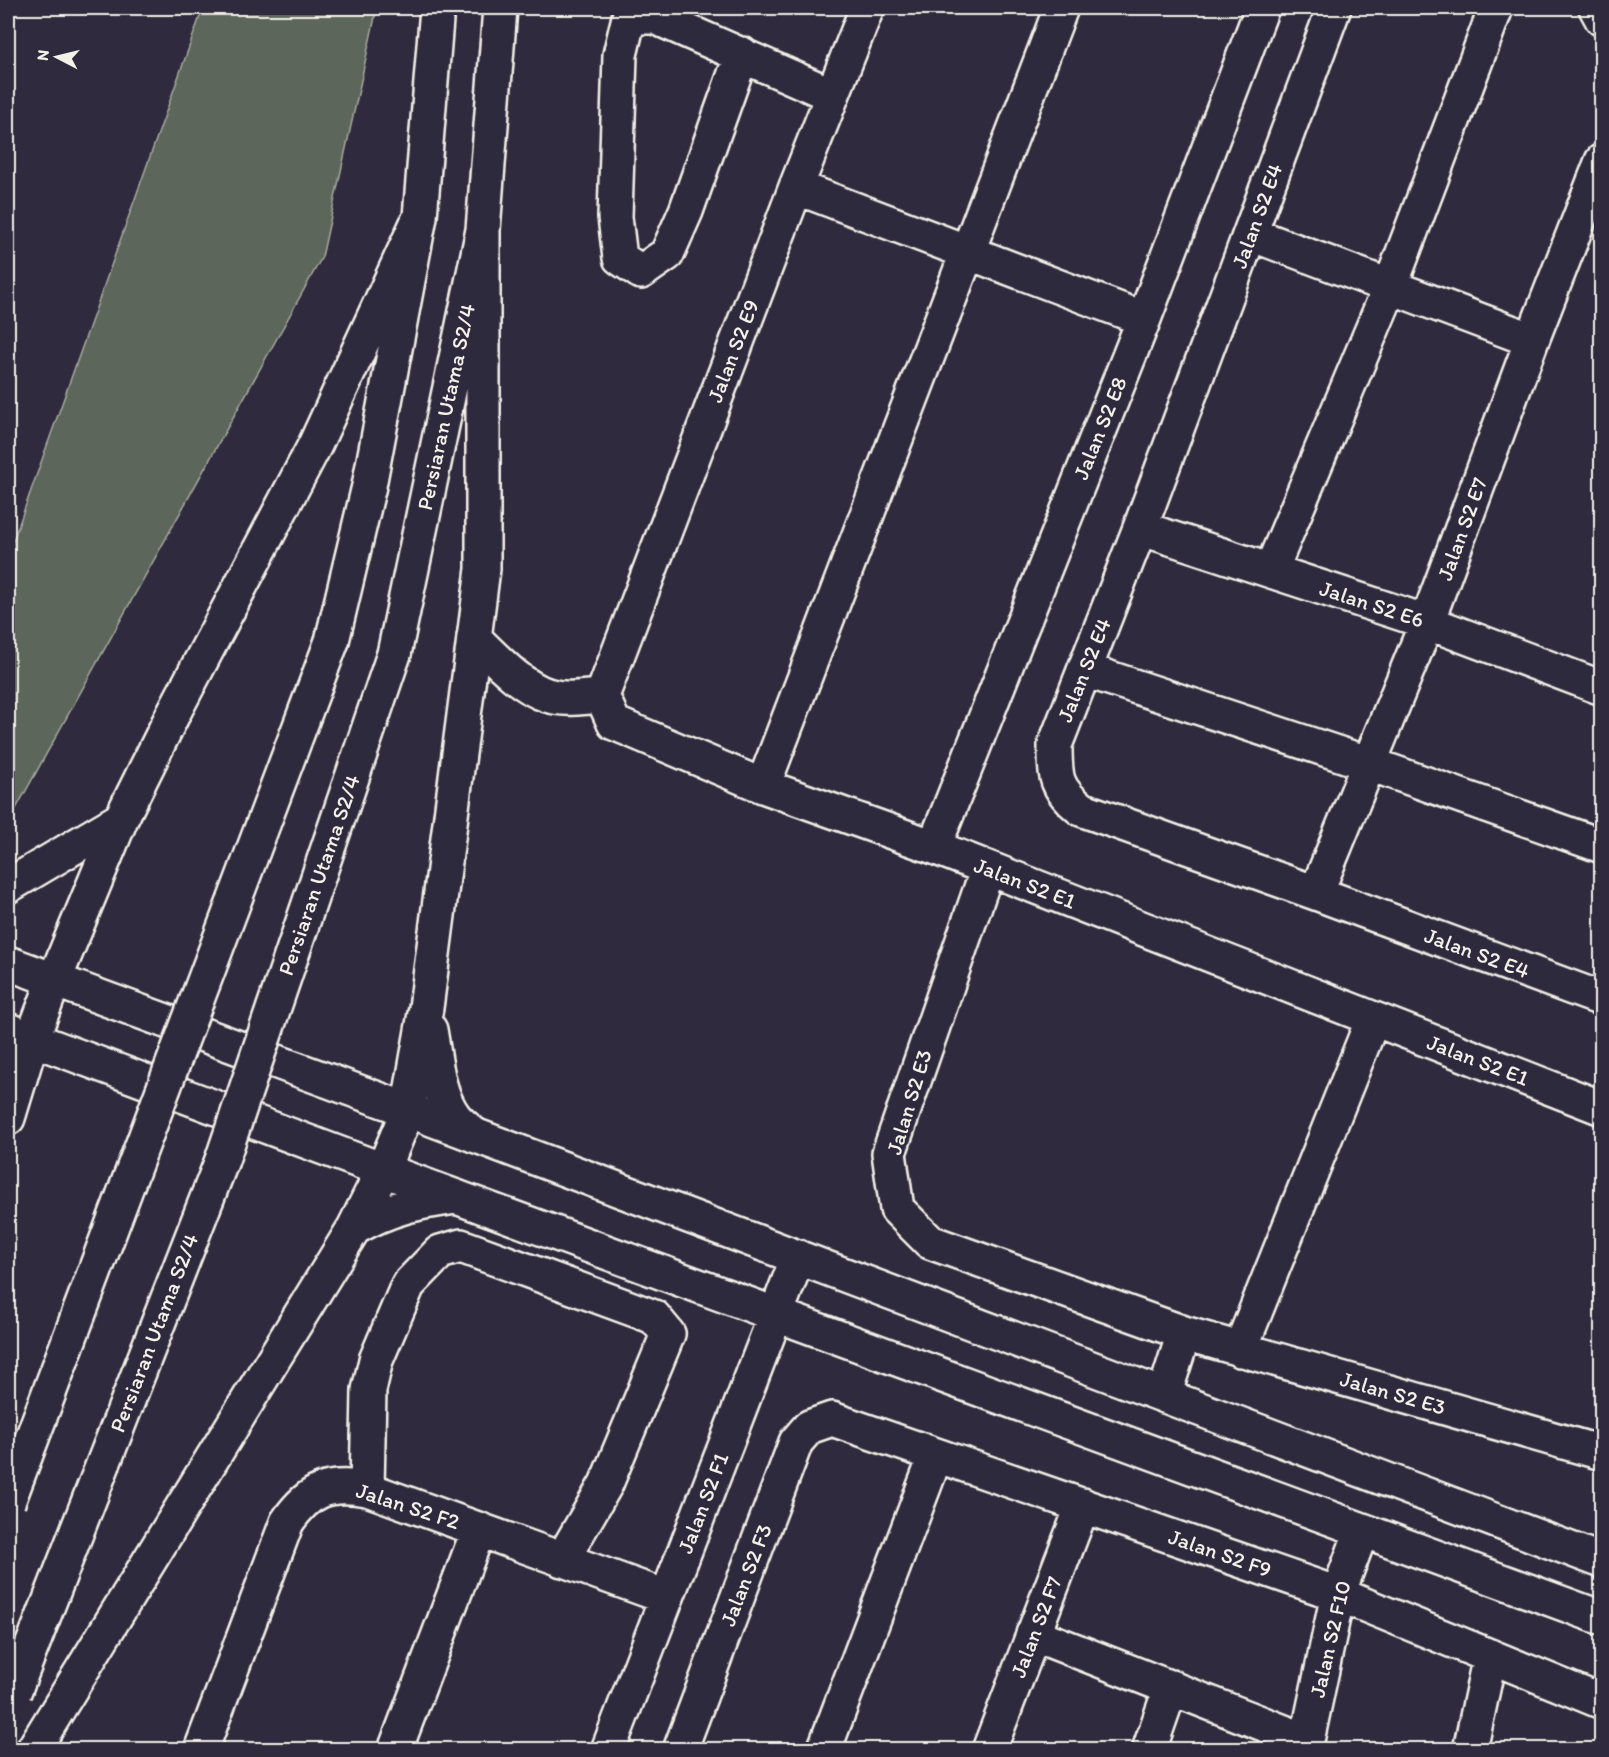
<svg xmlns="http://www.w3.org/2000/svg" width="1609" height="1757" viewBox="0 0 1609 1757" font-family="Itim,sans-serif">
	<rect width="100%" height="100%" fill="#2f2a3d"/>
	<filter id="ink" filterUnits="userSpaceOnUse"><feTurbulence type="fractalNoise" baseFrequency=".0167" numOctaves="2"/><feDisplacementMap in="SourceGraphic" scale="12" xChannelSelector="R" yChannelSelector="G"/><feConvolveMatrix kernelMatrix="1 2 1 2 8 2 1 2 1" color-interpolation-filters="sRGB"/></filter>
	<g filter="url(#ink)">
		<path fill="#5d665a" stroke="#a8aca1" stroke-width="1.5" d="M203 8H377L322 257 8 823V555Z"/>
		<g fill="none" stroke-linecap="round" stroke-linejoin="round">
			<defs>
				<path id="minor" d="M1334 8 1140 528 1055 745C1055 777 1055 788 1081 809L1316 893 1602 999
					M1596 8 1602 19
					M742 54 686 211 667 254 641 272 620 258 615 217 620 55 629 17H655L832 95
					M796 187 1144 319
					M1251 234 1532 340
					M1140 528 1427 622 1602 688
					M1271 570 1390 287 1496 8
					M474 638C494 657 521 687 547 695 565 701 584 697 602 696
					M1085 670 1370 764 1602 846
					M602 696 614 723 763 786 934 847 1602 1108
					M602 696 796 187 867 8
					M763 786 1061 8
					M934 847 1144 319 1262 8
					M988 868 889 1153 897 1209 930 1242 1184 1333 1602 1453
					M1316 893 1427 622 1532 340 1602 161
					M408 1110 1602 1561
					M383 1170 1602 1618
					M1240 1350 1373 1019
					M1164 1396 1184 1333
					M367 1489 369 1390 376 1360 408 1285 440 1252 461 1246 654 1317 668 1334 606 1484 562 1560
					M1033 1634 1307 1741
					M201 1750 287 1522C309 1490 328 1482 367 1489L666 1597
					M395 1750 479 1529
					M608 1750 798 1257
					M680 1750 796 1442 809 1427 832 1419 1338 1594 1602 1702
					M824 1750 936 1455
					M989 1750 1083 1505
					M1149 1750 1171 1687
					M1305 1750 1338 1594 1362 1530
					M1470 1750 1490 1656"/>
				<path id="major" d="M332 641 369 486 420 217 437 8
					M394 654 483 230 500 8
					M8 886 121 819
					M8 963 408 1110
					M8 1030 383 1170
					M430 1030C435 1057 437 1093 454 1116 459 1123 468 1129 474 1135
					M8 1118 32 1039 54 981 121 819 174 712 315 445 420 217
					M354 1228C392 1207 415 1203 456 1197
					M33 1750 354 1228 383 1170 408 1110 426 1008 483 569V230"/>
			</defs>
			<use href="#minor" stroke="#f4f1e8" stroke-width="38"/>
			<use href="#major" stroke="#f4f1e8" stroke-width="38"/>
			<use href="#minor" stroke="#2f2a3d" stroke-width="33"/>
			<use href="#major" stroke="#2f2a3d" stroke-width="33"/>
			<defs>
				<path id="major-bridge" d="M8 1502 332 641
					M14 1692 222 1160 394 654"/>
			</defs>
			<use href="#major-bridge" stroke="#f4f1e8" stroke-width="38" stroke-linecap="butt"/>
			<use href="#major-bridge" stroke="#2f2a3d" stroke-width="33"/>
		</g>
	</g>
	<g text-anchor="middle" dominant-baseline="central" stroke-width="4.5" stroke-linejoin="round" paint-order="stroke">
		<g font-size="22" fill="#f4f1e8" stroke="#2f2a3d">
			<text transform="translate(1257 216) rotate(-70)">Jalan S2 E4</text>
			<text transform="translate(733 351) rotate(-69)">Jalan S2 E9</text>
			<text transform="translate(446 407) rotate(-78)">Persiaran Utama S2/4</text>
			<text transform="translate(1100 428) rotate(-68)">Jalan S2 E8</text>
			<text transform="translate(1462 529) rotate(-70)">Jalan S2 E7</text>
			<text transform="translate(1372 604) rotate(18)">Jalan S2 E6</text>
			<text transform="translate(1084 670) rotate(-68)">Jalan S2 E4</text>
			<text transform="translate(319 875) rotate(-71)">Persiaran Utama S2/4</text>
			<text transform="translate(1025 883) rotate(21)">Jalan S2 E1</text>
			<text transform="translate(1477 953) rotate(20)">Jalan S2 E4</text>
			<text transform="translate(1478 1060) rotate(21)">Jalan S2 E1</text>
			<text transform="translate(909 1102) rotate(-73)">Jalan S2 E3</text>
			<text transform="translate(154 1333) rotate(-69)">Persiaran Utama S2/4</text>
			<text transform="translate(1393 1393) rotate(16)">Jalan S2 E3</text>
			<text transform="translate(703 1503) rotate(-69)">Jalan S2 F1</text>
			<text transform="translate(408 1506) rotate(18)">Jalan S2 F2</text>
			<text transform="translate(1220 1553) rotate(19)">Jalan S2 F9</text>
			<text transform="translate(746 1575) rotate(-69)">Jalan S2 F3</text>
			<text transform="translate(1036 1627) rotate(-69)">Jalan S2 F7</text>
			<text transform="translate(1330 1639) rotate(-77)">Jalan S2 F10</text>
		</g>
	</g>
	<rect width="1609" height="1757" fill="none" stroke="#2f2a3d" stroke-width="30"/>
	<rect x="15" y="15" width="1579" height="1727" fill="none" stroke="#f4f1e8" stroke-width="2" filter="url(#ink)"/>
	<g transform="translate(57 57) rotate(277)" stroke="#2f2a3d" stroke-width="4.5" paint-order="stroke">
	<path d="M0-4.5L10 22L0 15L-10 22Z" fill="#f4f1e8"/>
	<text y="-9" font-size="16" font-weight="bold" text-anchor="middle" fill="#f4f1e8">N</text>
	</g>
</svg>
